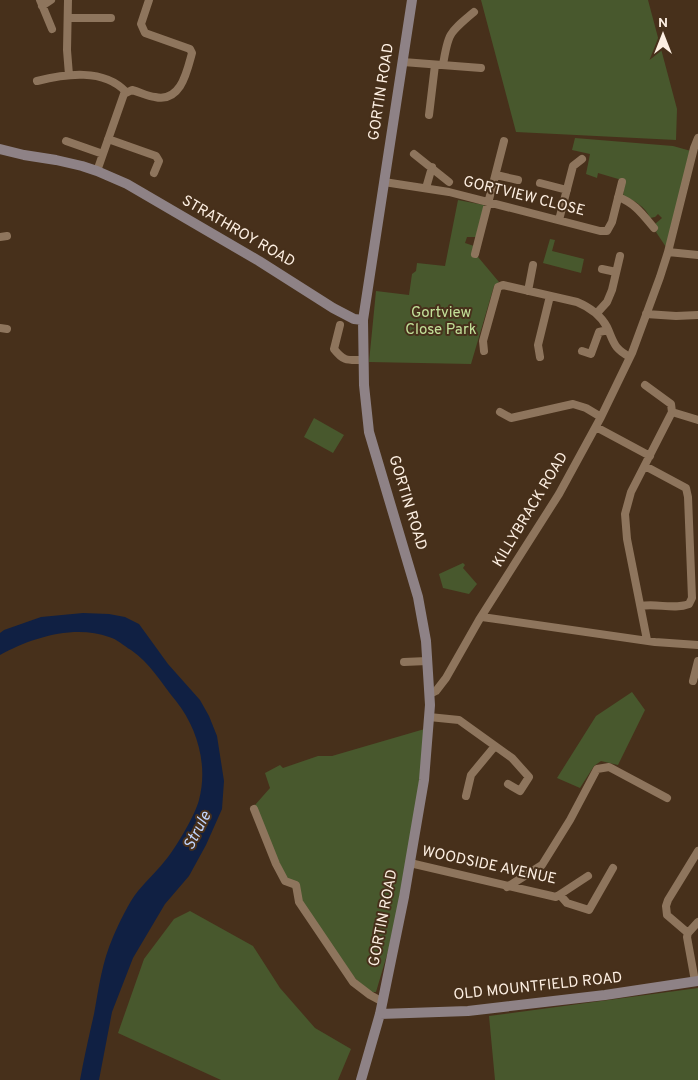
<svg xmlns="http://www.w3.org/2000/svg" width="698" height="1080" viewBox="0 0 698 1080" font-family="Overpass,sans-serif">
	<rect width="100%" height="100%" fill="#47301b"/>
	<path fill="#48582d" d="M481 0H648L677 109 676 140 516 132Z
		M575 138 673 146 691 151 666 247 656 232 658 229 655 224 662 218 658 214 655 217 650 218C646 207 634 200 623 196L625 181 598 173 597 178 586 174 590 154 572 150Z
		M458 200 484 205 476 237H467L465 243 474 246 473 251 499 282 494 286 471 364 369 362 376 291 409 295 412 274 416 271 417 263 445 266Z
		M550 239 555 240 552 251 584 259 581 273 543 263Z
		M314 418 344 435 333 453 304 437Z
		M463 563 465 565 463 568 477 584 469 594 443 588 439 574Z
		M632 692 645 710 618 765 601 761 594 766 580 788 557 778 596 716Z
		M428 728 404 897 376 992H369L354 977 286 879 255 805 270 788 265 773 280 765 283 768 318 756H332Z
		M190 911 253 946 280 988 315 1028 351 1049 338 1080H221L118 1033 144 959 174 919Z
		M698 988V1080H495L489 1016Z"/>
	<path fill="#102043" d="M83 613 109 614 125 617 139 624 168 664 200 700 209 716 217 736 224 781 222 809 206 845 189 876 165 904 133 958 112 1012 99 1080H80C84 1058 89 1036 94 1014 99 987 102 962 113 937 119 923 129 902 138 891 148 879 159 869 168 857 178 844 195 815 199 800 208 766 198 729 176 701 162 684 150 663 131 650 124 646 117 639 109 637 75 624 30 638 0 655V633L4 630 41 617Z"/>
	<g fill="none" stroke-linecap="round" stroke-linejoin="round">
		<path stroke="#8e755d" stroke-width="8" d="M40 0 52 29
			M68 0 67 50 69 75
			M42 6 51 0
			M68 18H111
			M403 62 481 68
			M443 65C448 33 449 33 474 12
			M37 81C65 74 104 68 126 92
			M429 115 435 65
			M108 139 156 156 159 161 154 173
			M66 141 103 154
			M414 154 449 182
			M97 171 124 94 132 90C140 92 147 96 155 97 181 103 187 71 192 53L190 49 145 33 141 24 149 0
			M496 175 518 180
			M384 182 449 192 600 231H607L612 222 622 182
			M540 183 567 190
			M426 188 432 167
			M618 197C635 203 643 215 654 228
			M559 220 573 166 582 159
			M0 237 7 236
			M668 252 698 255
			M475 254 504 141
			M602 269 616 272
			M528 291 533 265
			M597 313 607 302 612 290 620 256
			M646 314 676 316 698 315
			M340 325 334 349C344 362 348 360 363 360
			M0 328 7 329
			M484 351 483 341 498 287 503 285 577 302C589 307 600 314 607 327 614 342 613 348 630 357
			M582 351 591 354 599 332 608 330
			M540 357 538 345 550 296
			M645 385 671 404 672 412
			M500 412 511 418 573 404 586 408 601 417
			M672 412 698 420
			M596 427 650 456
			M641 606C657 603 674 610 689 604L692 598 688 497 686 488 645 466
			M482 617 655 642 698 645
			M647 640 627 539 625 514 631 492 672 412
			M404 662 427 661
			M693 681 698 661
			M430 694 436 691 446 678 479 620 559 494 601 417 632 353 660 277 668 252 694 148 698 138
			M429 717 459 720 512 758 529 777 520 791 508 784
			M466 796 471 775 495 746
			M254 809 276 864 285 881 296 885 299 902 353 982 370 995 383 1002
			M410 863 556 897 588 876
			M507 887 542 865 570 820 597 769 609 767 667 798
			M560 895 567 903 589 910 613 868
			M688 933 667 915 666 906 668 900 698 851
			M695 981 687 937 688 933 698 922"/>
		<path stroke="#8e8286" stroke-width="10" d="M0 149 24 155 56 160 82 166 97 171 127 184 259 261 333 308 354 319 363 320
			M380 1014 468 1011 605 995 698 981
			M361 1080 380 1014 404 897 424 780 430 705 426 641 418 597 369 432 364 385 363 320 412 0"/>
	</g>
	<g text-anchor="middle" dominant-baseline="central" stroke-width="4" stroke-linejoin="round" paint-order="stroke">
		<g font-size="15" fill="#fdefe2" stroke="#47301b">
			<text transform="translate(382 92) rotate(-81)">GORTIN ROAD</text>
			<text transform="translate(524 197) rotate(14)">GORTVIEW CLOSE</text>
			<text transform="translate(238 232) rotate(30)">STRATHROY ROAD</text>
			<text transform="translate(407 503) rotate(73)">GORTIN ROAD</text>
			<text transform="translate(531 510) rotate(-59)">KILLYBRACK ROAD</text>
			<text transform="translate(489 866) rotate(12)">WOODSIDE AVENUE</text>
			<text transform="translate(384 918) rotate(-79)">GORTIN ROAD</text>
			<text transform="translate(538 987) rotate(-6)">OLD MOUNTFIELD ROAD</text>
		</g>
		<g font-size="15" fill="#c3e099" stroke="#47301b">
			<text x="441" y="313">Gortview<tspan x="441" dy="17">Close Park</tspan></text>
		</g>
		<g font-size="16" font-style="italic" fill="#c0d4fc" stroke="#47301b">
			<text transform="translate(198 831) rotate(-63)">Strule</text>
		</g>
	</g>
	<g transform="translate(663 35)" stroke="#47301b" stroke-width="4" paint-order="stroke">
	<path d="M0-4L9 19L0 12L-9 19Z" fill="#fdefe2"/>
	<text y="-8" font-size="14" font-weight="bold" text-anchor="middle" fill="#fdefe2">N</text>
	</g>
</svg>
